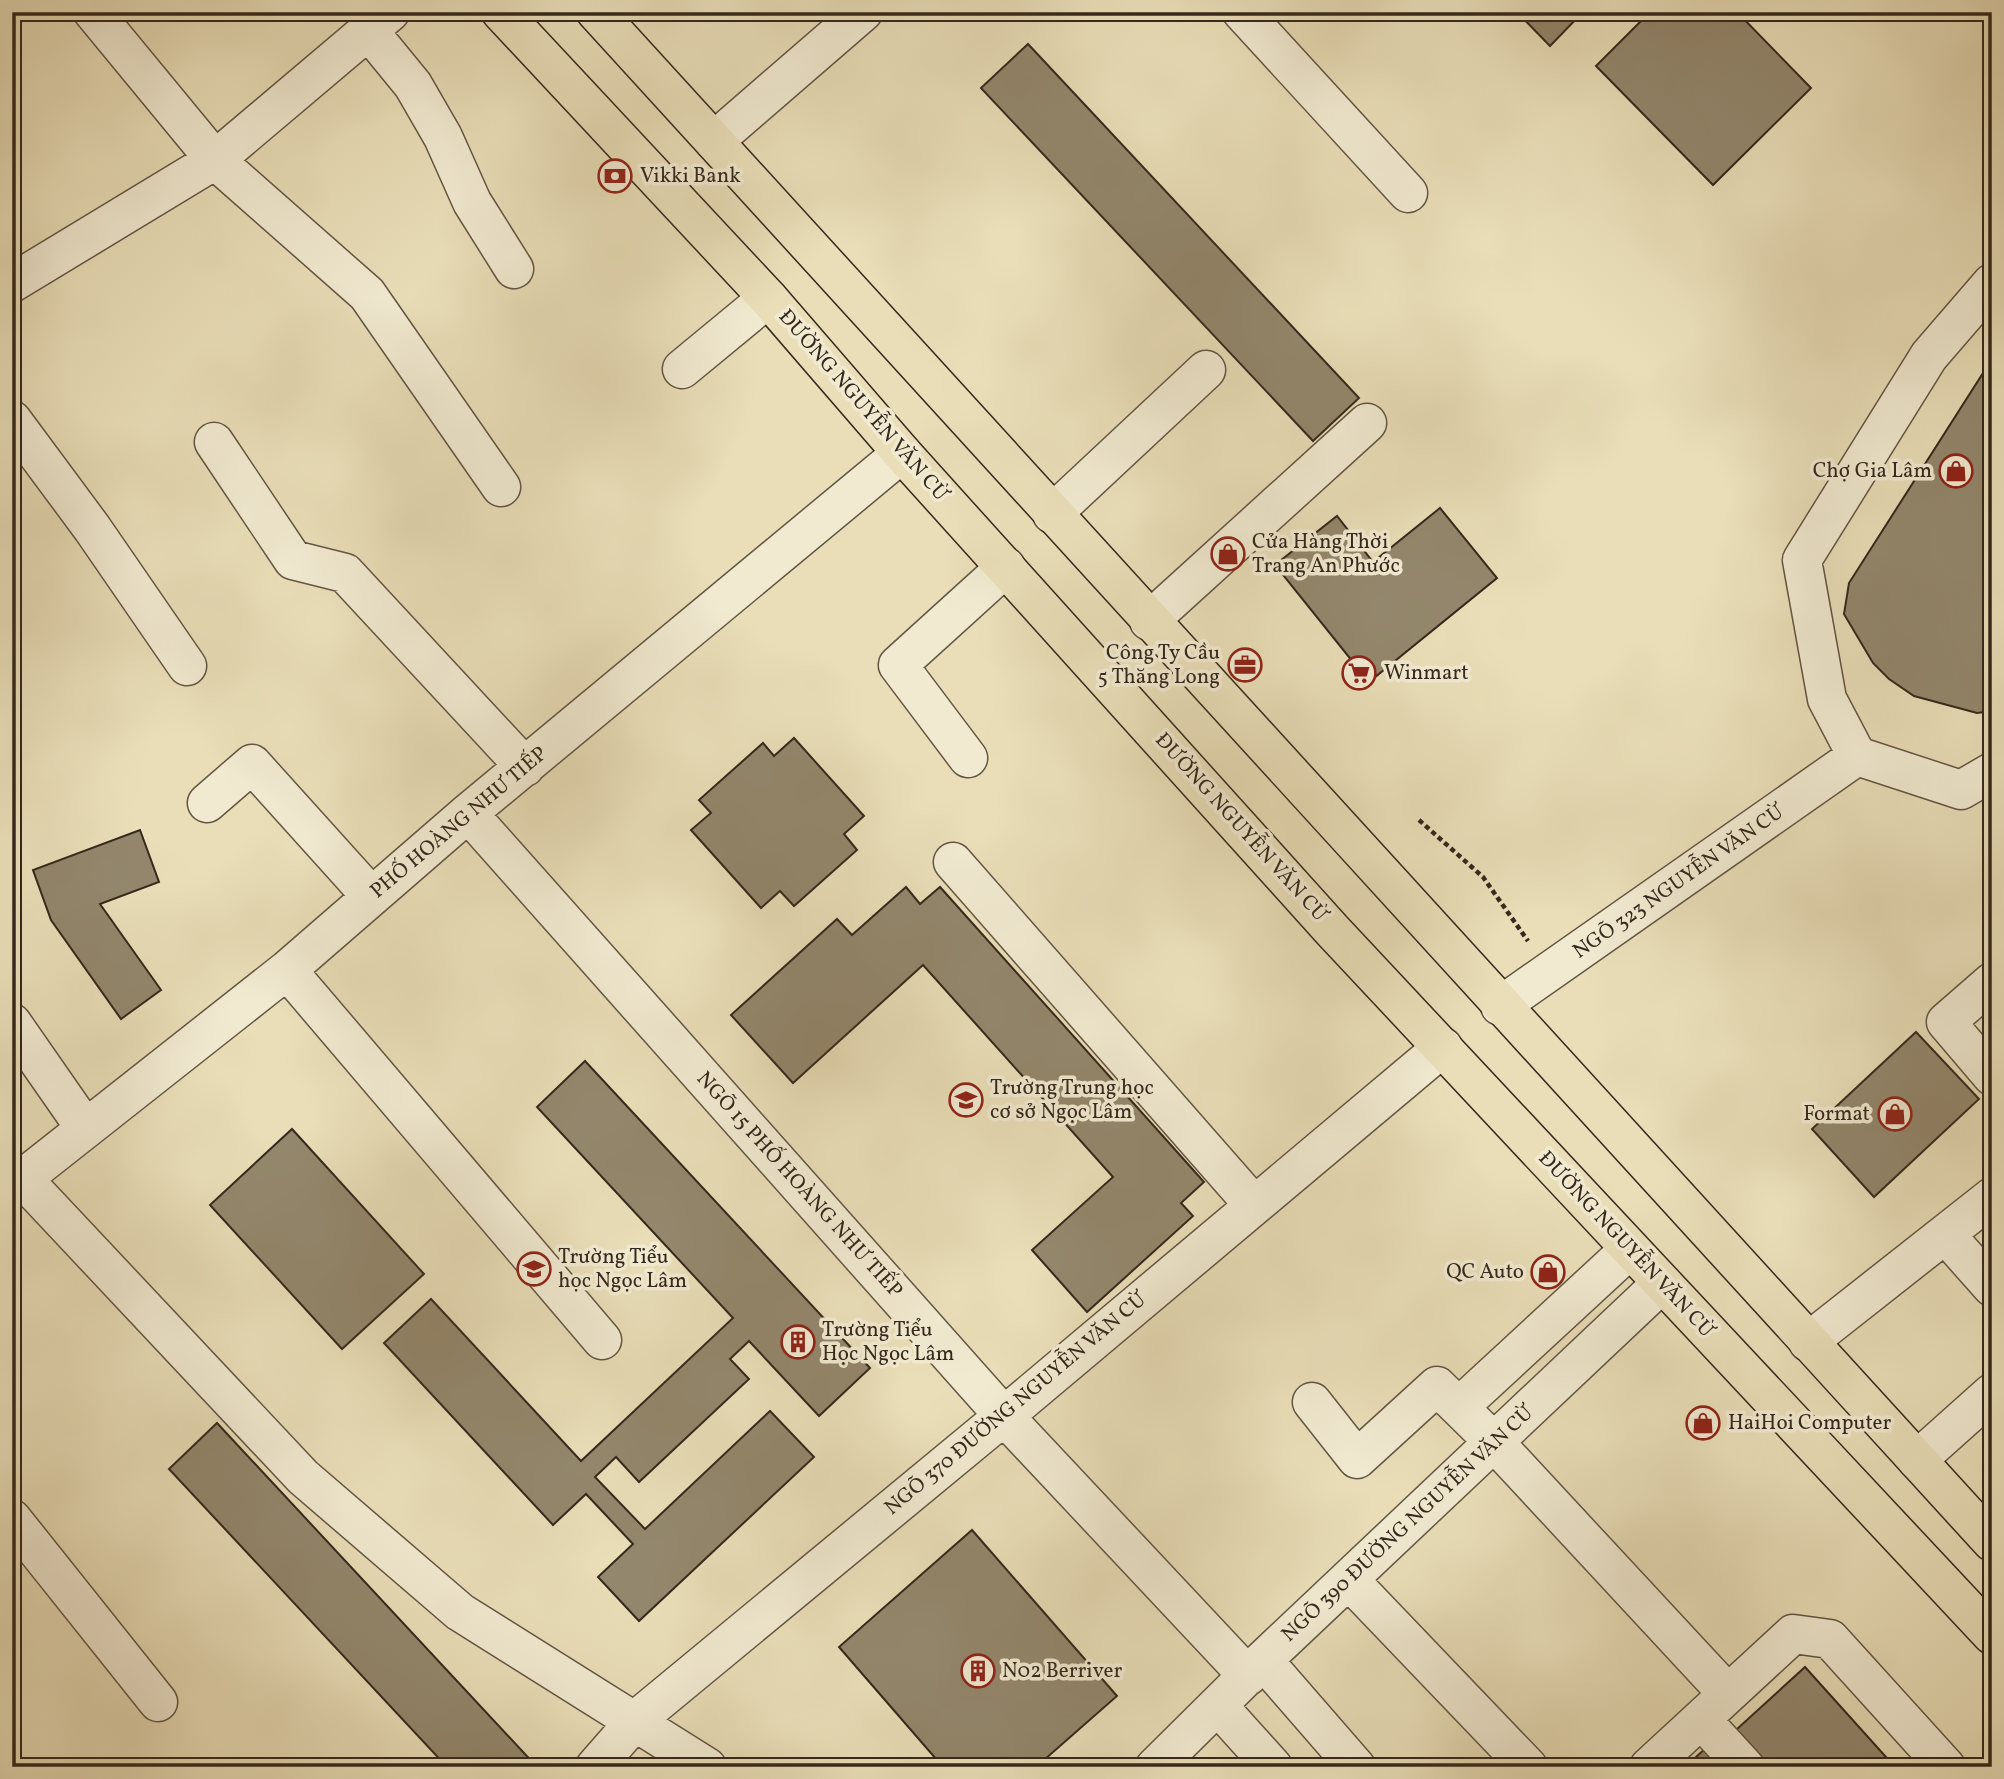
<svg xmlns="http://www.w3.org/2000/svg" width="2004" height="1779" viewBox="0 0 2004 1779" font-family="Vollkorn,serif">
	<rect width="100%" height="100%" fill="#e9deb8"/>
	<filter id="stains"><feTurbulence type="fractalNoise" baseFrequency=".00286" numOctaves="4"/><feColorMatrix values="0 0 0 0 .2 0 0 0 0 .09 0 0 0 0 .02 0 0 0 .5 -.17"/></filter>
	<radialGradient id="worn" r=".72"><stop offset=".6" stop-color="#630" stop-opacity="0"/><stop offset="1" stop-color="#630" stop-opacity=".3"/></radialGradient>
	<path fill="#93876d" stroke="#35281c" stroke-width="2" d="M1517 12H1583L1550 46Z
		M1650 12H1737L1811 88 1713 185 1596 66Z
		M1028 44 1359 398 1313 441 981 88Z
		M1992 359V711L1977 713 1914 696 1889 679 1873 663 1844 614 1849 583Z
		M1440 508 1497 578 1369 682 1275 565 1337 516 1373 562Z
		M794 738 864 816 844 834 857 850 794 906 780 891 761 908 691 830 711 813 699 800 763 743 774 756Z
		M140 830 159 882 100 904 161 990 121 1019 51 920 33 870Z
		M906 887 920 904 940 887 1204 1182 1181 1203 1193 1216 1087 1312 1032 1250 1113 1177 923 965 793 1083 731 1015 837 919 852 935Z
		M1916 1032 1979 1099 1874 1197 1812 1129Z
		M585 1061 870 1368 819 1416 749 1341 730 1359 749 1379 639 1482 616 1457 595 1477 645 1529 770 1411 814 1457 639 1621 598 1577 633 1544 586 1494 553 1525 384 1343 431 1299 581 1461 733 1318 537 1107Z
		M292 1129 424 1274 342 1349 210 1205Z
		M217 1423 537 1767H447L169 1469Z
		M972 1530 1117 1696 1036 1767H943L839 1647Z
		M1805 1667 1895 1767H1751L1726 1739Z
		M1706 1748 1723 1767H1685Z"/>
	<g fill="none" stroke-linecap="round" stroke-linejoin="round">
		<defs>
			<path id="minor" d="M93 12 215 160 367 294 501 487
				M1242 12 1408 193
				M368 30 413 85 443 137 472 202 514 269
				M714 141 863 12
				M12 283 215 160 390 12
				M1992 283 1929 356 1802 560 1827 699 1857 756 1961 790 1992 772
				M682 369 768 298
				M12 420 92 528 187 666
				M214 442 293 560 345 573 525 767
				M1052 514 1206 370
				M1149 621 1367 423
				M968 758 898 665 1006 567
				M207 803 252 764 371 896
				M468 813 1004 1416 1248 1676
				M953 862 1253 1204
				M287 970 602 1340
				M1992 982 1946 1022 1992 1076
				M1500 1006 1857 756
				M12 1023 85 1128
				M23 1179 303 1477 460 1612 707 1767
				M12 1187 287 970 468 813 902 453
				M1946 1235 1992 1287
				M1808 1342 1992 1197
				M1312 1402 1357 1459 1437 1386 1495 1443 1727 1693
				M1460 1406 1630 1249
				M1917 1460 1992 1393
				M12 1519 158 1702
				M1349 1580 1528 1767
				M1263 1660 1356 1767
				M1218 1706 1273 1767
				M1701 1719 1745 1767
				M595 1767 636 1720 1004 1416 1443 1047
				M1155 1767 1263 1660 1662 1283
				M1649 1767 1793 1634 1830 1639 1946 1767"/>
			<path id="major" d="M501 12 768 298 902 453 1332 930 1992 1635
				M596 12 1992 1542"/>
		</defs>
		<use href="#minor" stroke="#625643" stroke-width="41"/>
		<use href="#major" stroke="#35281c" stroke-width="41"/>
		<path stroke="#35281c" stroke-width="4.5" stroke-dasharray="5 3.5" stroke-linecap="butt" d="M1419 820 1483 877 1528 941"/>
		<use href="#minor" stroke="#f1ead1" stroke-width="38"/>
		<use href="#major" stroke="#e9deb8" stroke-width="38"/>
	</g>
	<defs>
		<symbol id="bank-ring" viewBox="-11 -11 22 22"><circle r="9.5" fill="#f1ead1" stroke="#8f2418" stroke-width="1.5"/><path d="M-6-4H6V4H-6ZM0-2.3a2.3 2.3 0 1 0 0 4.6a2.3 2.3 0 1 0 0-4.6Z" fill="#8f2418"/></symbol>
		<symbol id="shop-ring" viewBox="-11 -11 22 22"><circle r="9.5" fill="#f1ead1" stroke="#8f2418" stroke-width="1.5"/><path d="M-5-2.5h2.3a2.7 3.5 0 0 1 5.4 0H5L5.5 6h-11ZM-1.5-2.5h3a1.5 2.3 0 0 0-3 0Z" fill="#8f2418"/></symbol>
		<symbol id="office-ring" viewBox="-11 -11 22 22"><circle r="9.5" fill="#f1ead1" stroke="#8f2418" stroke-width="1.5"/><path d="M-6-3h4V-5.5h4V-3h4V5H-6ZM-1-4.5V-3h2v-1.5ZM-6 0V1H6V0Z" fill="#8f2418"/></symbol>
		<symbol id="supermarket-ring" viewBox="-11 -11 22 22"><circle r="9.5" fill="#f1ead1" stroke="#8f2418" stroke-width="1.5"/><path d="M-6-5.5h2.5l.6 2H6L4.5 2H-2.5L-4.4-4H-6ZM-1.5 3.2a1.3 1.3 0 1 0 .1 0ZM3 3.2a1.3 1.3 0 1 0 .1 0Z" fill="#8f2418"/></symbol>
		<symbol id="school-ring" viewBox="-11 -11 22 22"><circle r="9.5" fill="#f1ead1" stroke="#8f2418" stroke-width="1.5"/><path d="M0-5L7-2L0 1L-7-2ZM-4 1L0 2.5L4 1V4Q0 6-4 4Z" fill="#8f2418"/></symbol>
		<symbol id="building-ring" viewBox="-11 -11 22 22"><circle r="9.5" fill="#f1ead1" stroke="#8f2418" stroke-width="1.5"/><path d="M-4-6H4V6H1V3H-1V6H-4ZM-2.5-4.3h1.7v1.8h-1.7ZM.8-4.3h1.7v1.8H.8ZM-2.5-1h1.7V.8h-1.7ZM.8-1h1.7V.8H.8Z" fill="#8f2418"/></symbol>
	</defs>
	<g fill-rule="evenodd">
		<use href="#bank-ring" x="596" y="157" width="38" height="38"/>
		<use href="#shop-ring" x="1937" y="452" width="38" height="38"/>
		<use href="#shop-ring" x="1209" y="535" width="38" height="38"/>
		<use href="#office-ring" x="1226" y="646" width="38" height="38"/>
		<use href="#supermarket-ring" x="1340" y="654" width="38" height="38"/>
		<use href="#school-ring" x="947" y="1081" width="38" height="38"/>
		<use href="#shop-ring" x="1876" y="1095" width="38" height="38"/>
		<use href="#school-ring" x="515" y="1250" width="38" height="38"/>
		<use href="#shop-ring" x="1529" y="1253" width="38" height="38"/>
		<use href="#building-ring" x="779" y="1323" width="38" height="38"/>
		<use href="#shop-ring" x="1684" y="1404" width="38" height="38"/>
		<use href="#building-ring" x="959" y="1652" width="38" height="38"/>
	</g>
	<g text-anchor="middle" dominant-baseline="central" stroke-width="7" stroke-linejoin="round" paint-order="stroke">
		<g font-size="21" fill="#35281c" stroke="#f1ead1" text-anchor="start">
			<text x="640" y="176">Vikki Bank</text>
			<text x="1932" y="471" text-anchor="end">Chợ Gia Lâm</text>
			<text x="1252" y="542">Cửa Hàng Thời<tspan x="1252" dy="24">Trang An Phước</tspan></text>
			<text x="1220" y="653" text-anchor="end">Công Ty Cầu<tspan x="1220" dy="24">5 Thăng Long</tspan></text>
			<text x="1384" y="673">Winmart</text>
			<text x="990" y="1088">Trường Trung học<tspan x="990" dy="24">cơ sở Ngọc Lâm</tspan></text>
			<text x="1870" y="1114" text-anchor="end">Format</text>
			<text x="558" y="1257">Trường Tiểu<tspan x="558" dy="24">học Ngọc Lâm</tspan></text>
			<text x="1524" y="1272" text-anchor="end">QC Auto</text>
			<text x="822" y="1330">Trường Tiểu<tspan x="822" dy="24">Học Ngọc Lâm</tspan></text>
			<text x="1728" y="1423">HaiHoi Computer</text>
			<text x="1002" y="1671">N02 Berriver</text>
		</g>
		<g font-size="21" fill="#35281c" stroke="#f1ead1">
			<text transform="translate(863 406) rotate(49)">ĐƯỜNG NGUYỄN VĂN CỪ</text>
			<text transform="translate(459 823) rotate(-40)">PHỐ HOÀNG NHƯ TIẾP</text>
			<text transform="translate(1241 828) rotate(48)">ĐƯỜNG NGUYỄN VĂN CỪ</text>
			<text transform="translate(1679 882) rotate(-35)">NGÕ 323 NGUYỄN VĂN CỪ</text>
			<text transform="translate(799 1185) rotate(48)">NGÕ 15 PHỐ HOÀNG NHƯ TIẾP</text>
			<text transform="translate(1626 1245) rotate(47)">ĐƯỜNG NGUYỄN VĂN CỪ</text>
			<text transform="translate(1016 1404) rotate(-40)">NGÕ 370 ĐƯỜNG NGUYỄN VĂN CỪ</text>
			<text transform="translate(1408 1524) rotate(-43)">NGÕ 390 ĐƯỜNG NGUYỄN VĂN CỪ</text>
		</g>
	</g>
	<rect width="2004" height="1779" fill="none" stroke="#e9deb8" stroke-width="42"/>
	<rect x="14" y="14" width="1976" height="1751" fill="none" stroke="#35281c" stroke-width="3.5"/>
	<rect x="21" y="21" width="1962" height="1737" fill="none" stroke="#35281c" stroke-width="2"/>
	<rect width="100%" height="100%" filter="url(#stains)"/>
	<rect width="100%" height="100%" fill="url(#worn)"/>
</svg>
